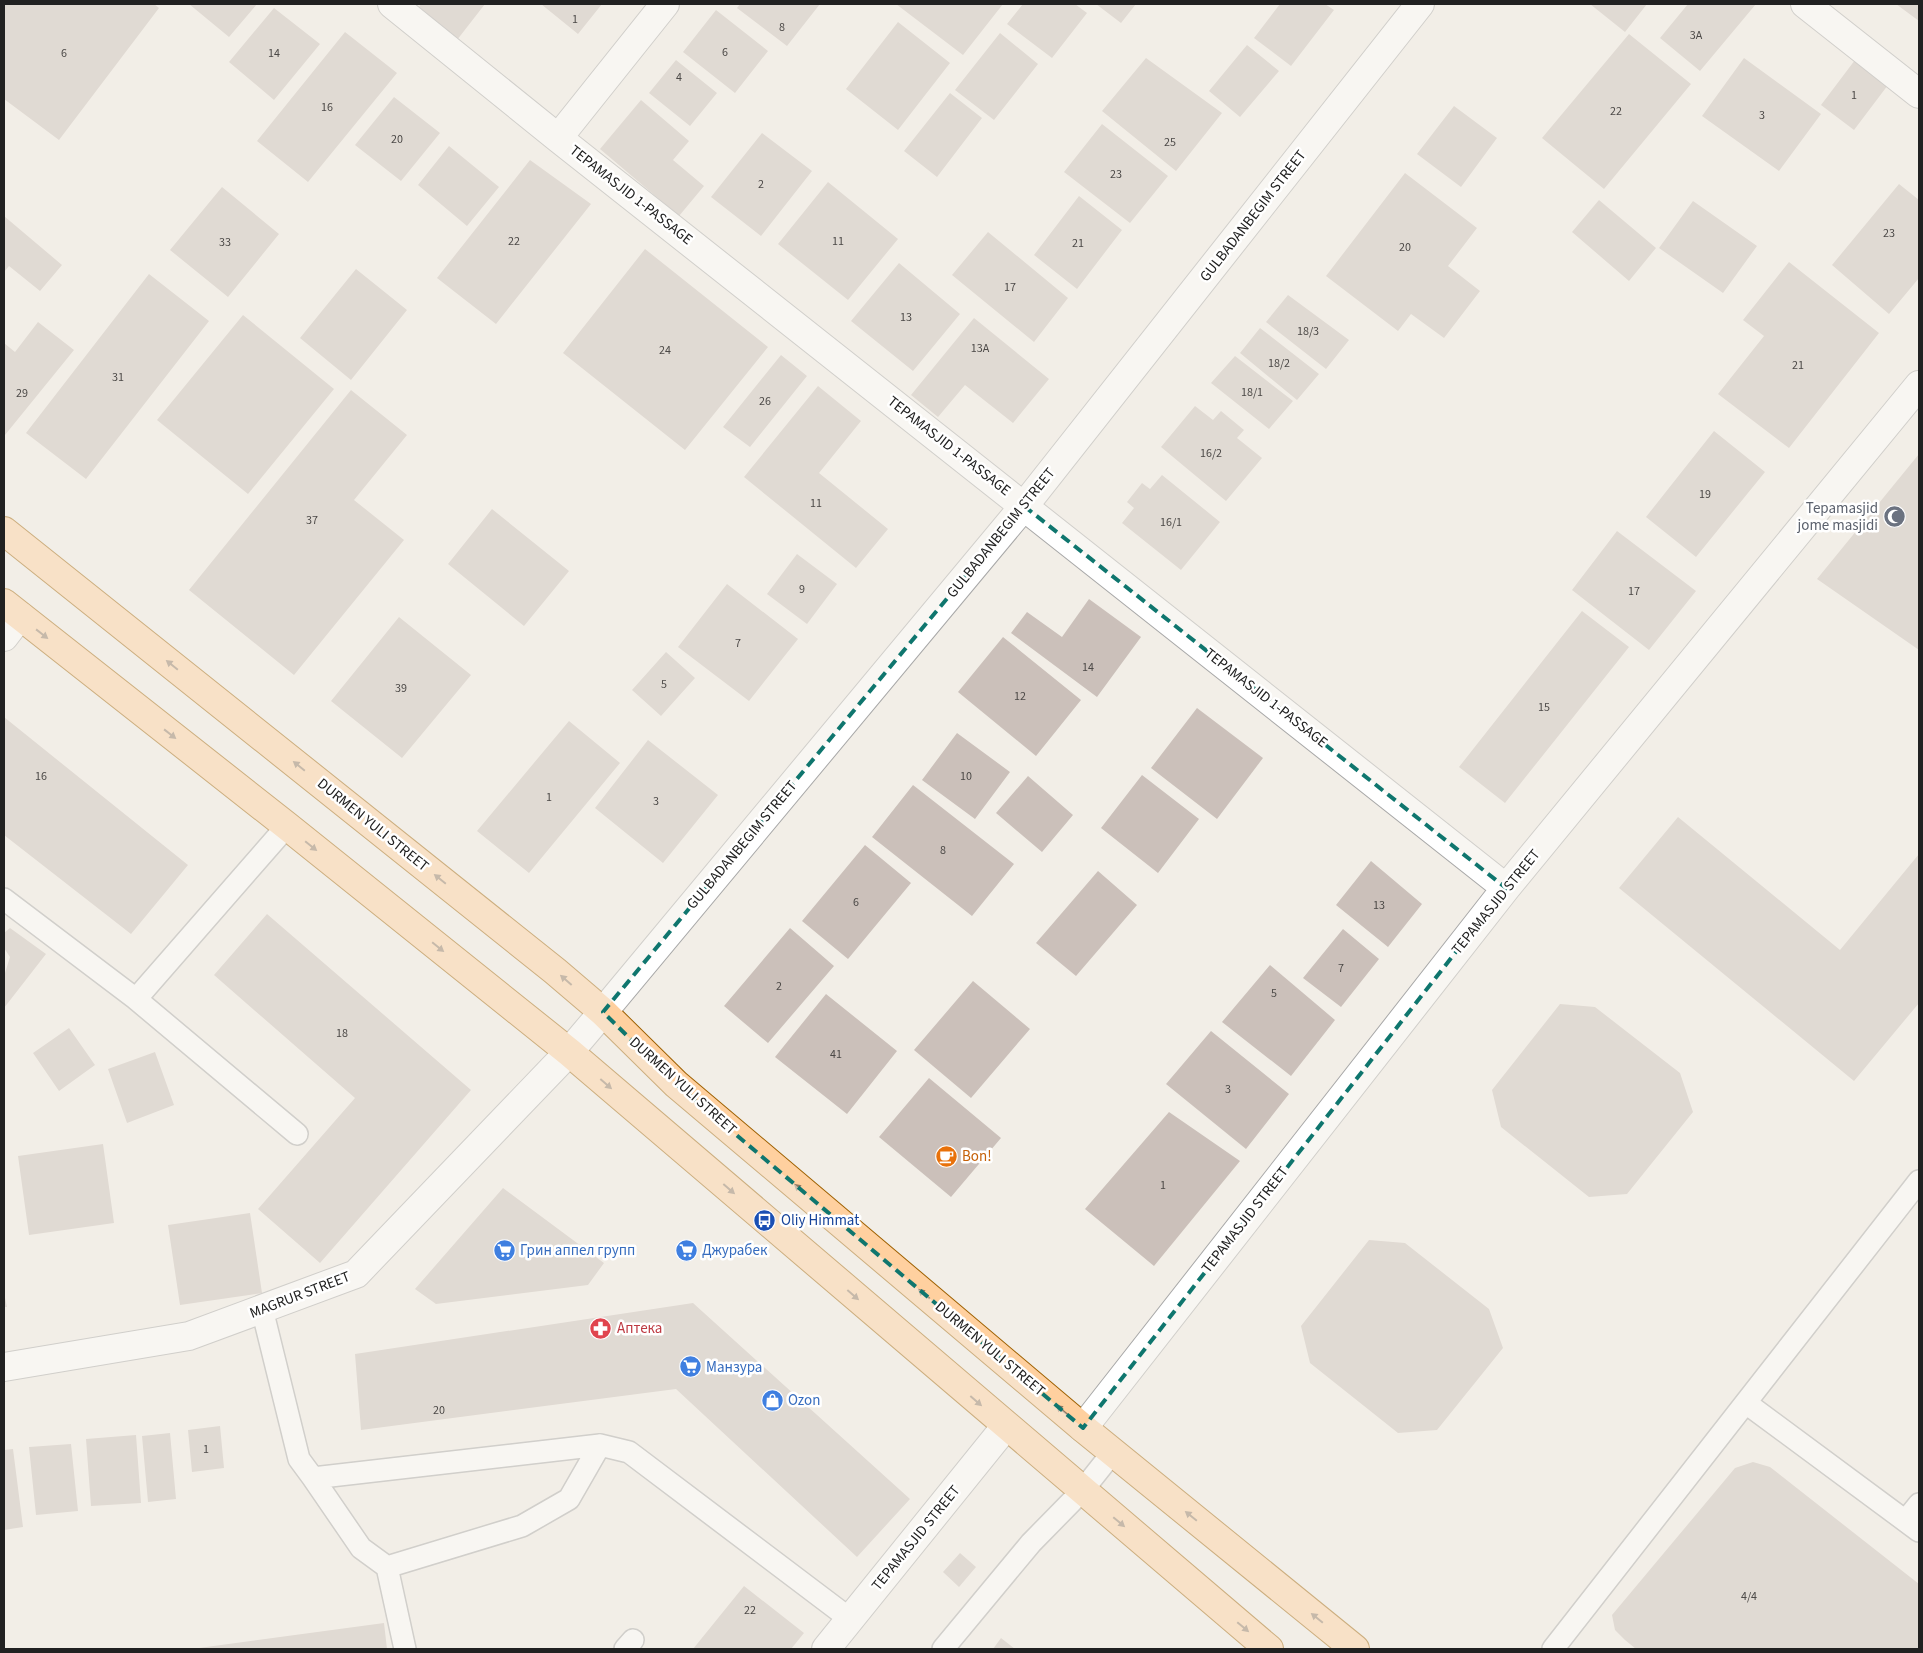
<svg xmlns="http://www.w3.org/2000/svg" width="1923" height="1653" viewBox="0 0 1923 1653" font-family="'Source Sans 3',sans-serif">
	<rect width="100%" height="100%" fill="#f2eee7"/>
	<path fill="#cbc0ba" d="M4 4H154L159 8 59 140 4 99Z
		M189 4H257L229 37Z
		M421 4H485L457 40 417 10Z
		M541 4H602L578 34Z
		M740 4H820L787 46 737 8Z
		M896 4H1003L963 55Z
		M1023 4H1075L1087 13 1052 58 1007 24Z
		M1096 4H1136L1121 23Z
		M1280 4H1325L1334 10 1291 66 1254 38Z
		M1590 4H1647L1625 32Z
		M1688 4H1756L1700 71 1660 38Z
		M1896 4H1919V21Z
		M274 8 320 44 274 100 229 62Z
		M716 10 768 51 735 93 683 52Z
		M898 22 950 63 898 130 846 89Z
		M345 32 397 73 308 182 257 141Z
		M1000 33 1038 64 994 120 955 90Z
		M1629 34 1691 84 1604 189 1542 138Z
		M1247 45 1279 71 1240 117 1209 91Z
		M1146 58 1222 113 1176 171 1102 111Z
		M1744 58 1821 114 1779 171 1702 116Z
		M676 60 717 93 690 126 649 93Z
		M1855 60 1888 85 1854 130 1821 105Z
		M950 93 982 118 937 177 904 151Z
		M394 97 440 133 401 181 355 145Z
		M641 100 689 141 673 160 704 186 679 216 600 149Z
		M1454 106 1497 138 1461 187 1417 154Z
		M1102 124 1168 176 1130 223 1064 172Z
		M762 133 812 171 761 236 711 197Z
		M449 146 499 187 467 226 418 185Z
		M530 160 591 204 496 324 437 278Z
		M1405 173 1477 228 1448 266 1480 291 1444 338 1411 314 1398 331 1326 276Z
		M828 182 898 239 848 300 778 244Z
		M1899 184 1919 200V278L1889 314 1832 265Z
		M222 187 279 234 228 297 170 250Z
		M1079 196 1122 230 1077 289 1034 255Z
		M1599 200 1656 248 1629 281 1572 232Z
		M1693 201 1757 246 1723 293 1659 248Z
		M4 216 62 265 40 291 9 266 4 272Z
		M988 232 1068 298 1034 342 952 275Z
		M645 249 768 347 685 450 563 353Z
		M1789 262 1879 333 1789 448 1718 394 1764 336 1743 320Z
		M899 263 960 314 913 371 851 321Z
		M356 269 407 310 351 380 300 338Z
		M149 274 209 321 86 479 26 433Z
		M1288 295 1349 340 1326 369 1266 322Z
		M243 315 334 389 248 494 157 420Z
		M974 318 1049 379 1013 423 965 385 938 417 911 395Z
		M38 322 74 350 5 435 4 434V343L15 352Z
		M1260 328 1319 374 1297 400 1240 353Z
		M781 355 807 376 750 447 723 427Z
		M1235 356 1293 401 1269 429 1211 383Z
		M818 386 861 421 819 473 888 529 856 568 744 477Z
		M351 390 407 435 354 500 404 540 294 675 189 590Z
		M1195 406 1213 420 1221 411 1244 430 1237 438 1262 458 1226 501 1161 447Z
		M1714 431 1765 472 1696 557 1646 517Z
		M1919 454V650L1817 579Z
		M1162 475 1220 522 1181 570 1122 523 1134 508 1127 502 1142 483 1150 489Z
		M492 509 569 571 524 626 448 564Z
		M1617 531 1696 591 1649 650 1572 590Z
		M797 554 837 584 807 624 767 594Z
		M727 584 798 639 749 701 678 647Z
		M1089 599 1141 637 1097 697 1011 633 1027 612 1062 637Z
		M1582 611 1629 647 1505 803 1459 767Z
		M399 617 471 675 402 758 331 701Z
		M1003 637 1081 700 1036 756 958 692Z
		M666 652 695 678 661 716 632 690Z
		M1197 708 1263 758 1217 819 1151 768Z
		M4 717 188 865 131 934 4 835Z
		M569 721 620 763 529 873 477 831Z
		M957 733 1010 772 975 819 922 780Z
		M648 740 718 795 663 863 595 808Z
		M1142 775 1199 819 1158 873 1101 828Z
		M1028 776 1073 815 1042 852 996 813Z
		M913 785 1014 864 972 916 872 837Z
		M1678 817 1840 950 1919 854V1003L1854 1081 1619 888Z
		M865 845 911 883 848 959 802 921Z
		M1371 861 1422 904 1388 947 1336 905Z
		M1098 871 1137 905 1076 976 1036 943Z
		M267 914 471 1090 320 1263 258 1209 355 1098 214 975Z
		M10 928 46 954 4 1008V972L5 973 10 957 4 948V933Z
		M790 928 834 966 768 1043 724 1006Z
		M1343 929 1379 959 1341 1007 1303 978Z
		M1270 965 1335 1020 1291 1076 1222 1022Z
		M973 981 1030 1029 971 1098 914 1050Z
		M826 994 897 1051 847 1114 775 1057Z
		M1560 1004 1595 1007 1680 1073 1693 1112 1627 1194 1589 1197 1501 1127 1492 1090Z
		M69 1028 95 1065 59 1091 33 1053Z
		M1211 1031 1289 1094 1246 1149 1166 1084Z
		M155 1052 174 1105 127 1123 108 1069Z
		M929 1078 1001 1138 951 1197 879 1137Z
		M1169 1112 1240 1161 1154 1266 1085 1209Z
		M103 1144 114 1223 29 1235 18 1156Z
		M503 1188 604 1263 588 1285 436 1304 415 1289Z
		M250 1213 262 1293 180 1305 168 1225Z
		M1369 1240 1405 1243 1489 1309 1503 1348 1437 1430 1398 1433 1310 1363 1301 1326Z
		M4 1293 7 1307H4Z
		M693 1303 910 1499 857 1557 676 1389 361 1430 355 1354Z
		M220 1426 224 1468 192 1472 188 1430Z
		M170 1433 176 1499 148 1502 142 1436Z
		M136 1435 141 1503 91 1506 86 1439Z
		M71 1444 78 1511 36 1515 29 1447Z
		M13 1449 23 1527 4 1530V1450Z
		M1753 1462 1770 1467 1919 1584V1649H1636L1625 1640 1615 1630 1612 1615 1735 1468Z
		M960 1553 976 1567 959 1587 943 1572Z
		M744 1586 804 1633 791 1649H693Z
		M384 1623 387 1649H199V1648Z
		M1001 1638 1015 1649H993Z"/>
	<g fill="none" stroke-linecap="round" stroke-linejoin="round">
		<defs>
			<path id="lane" d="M4 899 136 999 297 1134
				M136 999 287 826
				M262 1309 299 1459 313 1478 600 1445 629 1452 850 1619
				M1746 1403 1919 1531
				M313 1478 361 1548 387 1567 522 1526 569 1499 600 1445
				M1906 1520 1919 1504
				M387 1567 405 1649
				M625 1649 633 1640
				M943 1649 1031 1543 1082 1491 1113 1452
				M1553 1649 1919 1181"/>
			<path id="street" d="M392 4 558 138 1506 888
				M1805 4 1919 94
				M558 138 665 4
				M4 637 20 616
				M4 1367 189 1336 356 1274 569 1052 603 1012 1024 506 1420 4
				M1083 1428 1506 888 1919 385
				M826 1649 1006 1426"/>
			<path id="primary" d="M4 531 555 971 603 1012 676 1084 1083 1428 1355 1649
				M4 603 287 826 569 1052 1269 1649"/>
		</defs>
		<use href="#lane" stroke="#a8a8a8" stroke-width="24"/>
		<use href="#street" stroke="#a8a8a8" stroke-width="30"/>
		<use href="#primary" stroke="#9e6000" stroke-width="30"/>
		<use href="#lane" stroke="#fff" stroke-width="21"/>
		<use href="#street" stroke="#fff" stroke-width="28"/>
		<use href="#primary" stroke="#ffd09f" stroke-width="28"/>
	</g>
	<defs><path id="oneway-solid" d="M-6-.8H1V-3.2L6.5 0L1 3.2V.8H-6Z" transform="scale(1.25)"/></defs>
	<g fill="#907860">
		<use href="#oneway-solid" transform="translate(42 634) rotate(38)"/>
		<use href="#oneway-solid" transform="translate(172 665) rotate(-141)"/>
		<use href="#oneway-solid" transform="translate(170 734) rotate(38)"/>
		<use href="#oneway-solid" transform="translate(299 766) rotate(-141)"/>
		<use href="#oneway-solid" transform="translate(311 846) rotate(39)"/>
		<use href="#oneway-solid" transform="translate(440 879) rotate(-141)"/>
		<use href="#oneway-solid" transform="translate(438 947) rotate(39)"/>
		<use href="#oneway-solid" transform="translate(566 980) rotate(-139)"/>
		<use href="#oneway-solid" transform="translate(606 1084) rotate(41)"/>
		<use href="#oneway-solid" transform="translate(729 1189) rotate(41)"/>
		<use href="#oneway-solid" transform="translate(800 1189) rotate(-140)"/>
		<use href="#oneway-solid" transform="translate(924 1294) rotate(-140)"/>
		<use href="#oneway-solid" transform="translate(853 1295) rotate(41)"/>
		<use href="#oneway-solid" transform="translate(976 1401) rotate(41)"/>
		<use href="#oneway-solid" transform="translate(1062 1410) rotate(-140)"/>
		<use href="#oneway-solid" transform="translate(1191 1516) rotate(-141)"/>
		<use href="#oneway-solid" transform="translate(1119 1522) rotate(40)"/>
		<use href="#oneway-solid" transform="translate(1317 1618) rotate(-141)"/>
		<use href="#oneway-solid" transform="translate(1243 1627) rotate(40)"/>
	</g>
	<path d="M0 0H1923V1653H0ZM1024 506 1506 888 1083 1428 676 1084 603 1012Z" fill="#f2eee7" fill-opacity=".55" fill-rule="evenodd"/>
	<path fill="none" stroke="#0f766e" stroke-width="4" stroke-dasharray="10 6" stroke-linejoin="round" d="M1024 506 1506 888 1083 1428 676 1084 603 1012Z"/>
	<defs>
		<symbol id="mosque-disc" viewBox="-11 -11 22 22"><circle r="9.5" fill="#6b7280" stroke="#fff"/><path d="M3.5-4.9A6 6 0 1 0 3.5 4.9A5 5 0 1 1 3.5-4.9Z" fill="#fff"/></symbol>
		<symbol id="cafe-disc" viewBox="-11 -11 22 22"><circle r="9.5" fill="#e8710a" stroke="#fff"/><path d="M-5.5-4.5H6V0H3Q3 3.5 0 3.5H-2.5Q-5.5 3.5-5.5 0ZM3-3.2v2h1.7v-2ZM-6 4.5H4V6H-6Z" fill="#fff"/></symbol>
		<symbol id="bus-disc" viewBox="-11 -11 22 22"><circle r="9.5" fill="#1a4fb4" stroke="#fff"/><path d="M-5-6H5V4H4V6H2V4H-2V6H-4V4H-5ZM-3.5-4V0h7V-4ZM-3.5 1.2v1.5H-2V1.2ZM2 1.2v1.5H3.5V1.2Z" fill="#fff"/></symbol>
		<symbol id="supermarket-disc" viewBox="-11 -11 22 22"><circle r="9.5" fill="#3f7fe0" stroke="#fff"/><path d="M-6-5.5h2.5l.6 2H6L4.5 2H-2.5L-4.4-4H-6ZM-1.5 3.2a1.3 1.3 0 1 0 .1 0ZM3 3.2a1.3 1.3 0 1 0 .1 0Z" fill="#fff"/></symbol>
		<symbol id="pharmacy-disc" viewBox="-11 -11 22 22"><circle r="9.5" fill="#e0444e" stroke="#fff"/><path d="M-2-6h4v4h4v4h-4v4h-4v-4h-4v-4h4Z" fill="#fff"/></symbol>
		<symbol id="shop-disc" viewBox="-11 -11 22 22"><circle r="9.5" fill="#3f7fe0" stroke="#fff"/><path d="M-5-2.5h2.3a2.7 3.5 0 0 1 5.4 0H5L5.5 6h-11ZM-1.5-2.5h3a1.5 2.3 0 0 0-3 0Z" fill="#fff"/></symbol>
	</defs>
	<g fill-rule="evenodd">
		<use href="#mosque-disc" x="1882" y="504" width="25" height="25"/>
		<use href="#cafe-disc" x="934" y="1144" width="25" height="25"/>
		<use href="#bus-disc" x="752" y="1208" width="25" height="25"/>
		<use href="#supermarket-disc" x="492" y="1238" width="25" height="25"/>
		<use href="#supermarket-disc" x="674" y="1238" width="25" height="25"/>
		<use href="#pharmacy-disc" x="588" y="1316" width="25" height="25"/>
		<use href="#supermarket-disc" x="678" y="1354" width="25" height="25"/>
		<use href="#shop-disc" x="760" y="1388" width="25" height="25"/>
	</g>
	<g text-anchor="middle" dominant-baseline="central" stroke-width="5" stroke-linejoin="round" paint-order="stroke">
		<g font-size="12" fill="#4c4947">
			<text x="575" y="19">1</text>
			<text x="782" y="27">8</text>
			<text x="1696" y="35">3A</text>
			<text x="725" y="52">6</text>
			<text x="64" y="53">6</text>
			<text x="274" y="53">14</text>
			<text x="679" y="77">4</text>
			<text x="1854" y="95">1</text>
			<text x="327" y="107">16</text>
			<text x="1616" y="111">22</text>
			<text x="1762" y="115">3</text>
			<text x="397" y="139">20</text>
			<text x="1170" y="142">25</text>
			<text x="1116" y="174">23</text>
			<text x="761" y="184">2</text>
			<text x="1889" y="233">23</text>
			<text x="514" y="241">22</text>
			<text x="838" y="241">11</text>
			<text x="225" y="242">33</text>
			<text x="1078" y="243">21</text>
			<text x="1405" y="247">20</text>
			<text x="1010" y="287">17</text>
			<text x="906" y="317">13</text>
			<text x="1308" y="331">18/3</text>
			<text x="980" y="348">13A</text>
			<text x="665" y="350">24</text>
			<text x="1279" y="363">18/2</text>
			<text x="1798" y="365">21</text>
			<text x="118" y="377">31</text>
			<text x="1252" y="392">18/1</text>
			<text x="22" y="393">29</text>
			<text x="765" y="401">26</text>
			<text x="1211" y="453">16/2</text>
			<text x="1705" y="494">19</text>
			<text x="816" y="503">11</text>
			<text x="312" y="520">37</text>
			<text x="1171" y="522">16/1</text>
			<text x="802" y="589">9</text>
			<text x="1634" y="591">17</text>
			<text x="738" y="643">7</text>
			<text x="1088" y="667">14</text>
			<text x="664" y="684">5</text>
			<text x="401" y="688">39</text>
			<text x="1020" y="696">12</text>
			<text x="1544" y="707">15</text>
			<text x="41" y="776">16</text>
			<text x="966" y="776">10</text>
			<text x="549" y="797">1</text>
			<text x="656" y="801">3</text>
			<text x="943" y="850">8</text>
			<text x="856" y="902">6</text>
			<text x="1379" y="905">13</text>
			<text x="1341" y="968">7</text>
			<text x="779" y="986">2</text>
			<text x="1274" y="993">5</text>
			<text x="342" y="1033">18</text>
			<text x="836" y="1054">41</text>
			<text x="1228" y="1089">3</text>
			<text x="1163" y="1185">1</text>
			<text x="439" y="1410">20</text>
			<text x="206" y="1449">1</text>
			<text x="1749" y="1596">4/4</text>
			<text x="750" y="1610">22</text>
		</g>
		<g font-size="15" fill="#212121" stroke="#fff">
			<text transform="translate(631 195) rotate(38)">TEPAMASJID 1-PASSAGE</text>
			<text transform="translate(1253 216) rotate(-52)">GULBADANBEGIM STREET</text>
			<text transform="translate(949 446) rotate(38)">TEPAMASJID 1-PASSAGE</text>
			<text transform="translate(1001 533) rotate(-51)">GULBADANBEGIM STREET</text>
			<text transform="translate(1266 698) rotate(38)">TEPAMASJID 1-PASSAGE</text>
			<text transform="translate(373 825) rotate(39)">DURMEN YULI STREET</text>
			<text transform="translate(742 845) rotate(-50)">GULBADANBEGIM STREET</text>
			<text transform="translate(1496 902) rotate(-51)">TEPAMASJID STREET</text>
			<text transform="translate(683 1086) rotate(42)">DURMEN YULI STREET</text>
			<text transform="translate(1245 1220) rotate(-52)">TEPAMASJID STREET</text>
			<text transform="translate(300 1295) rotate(-21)">MAGRUR STREET</text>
			<text transform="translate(990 1349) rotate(40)">DURMEN YULI STREET</text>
			<text transform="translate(916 1538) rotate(-51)">TEPAMASJID STREET</text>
		</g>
		<g font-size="15" fill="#5b616d" stroke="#fff" text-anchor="end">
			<text x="1878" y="508">Tepamasjid<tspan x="1878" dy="17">jome masjidi</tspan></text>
		</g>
		<g font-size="15" fill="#c56008" stroke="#fff" text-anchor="start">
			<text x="962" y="1156">Bon!</text>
		</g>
		<g font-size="15" fill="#164399" stroke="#fff" text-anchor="start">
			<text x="781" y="1220">Oliy Himmat</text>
		</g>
		<g font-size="15" fill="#366cbe" stroke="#fff" text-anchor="start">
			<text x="520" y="1250">Грин аппел групп</text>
			<text x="702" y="1250">Джурабек</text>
			<text x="706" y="1367">Манзура</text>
			<text x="788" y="1400">Ozon</text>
		</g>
		<g font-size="15" fill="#be3a42" stroke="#fff" text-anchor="start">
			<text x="617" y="1328">Аптека</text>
		</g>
	</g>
	<rect width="1923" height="1653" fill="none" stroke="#212121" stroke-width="10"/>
</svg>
